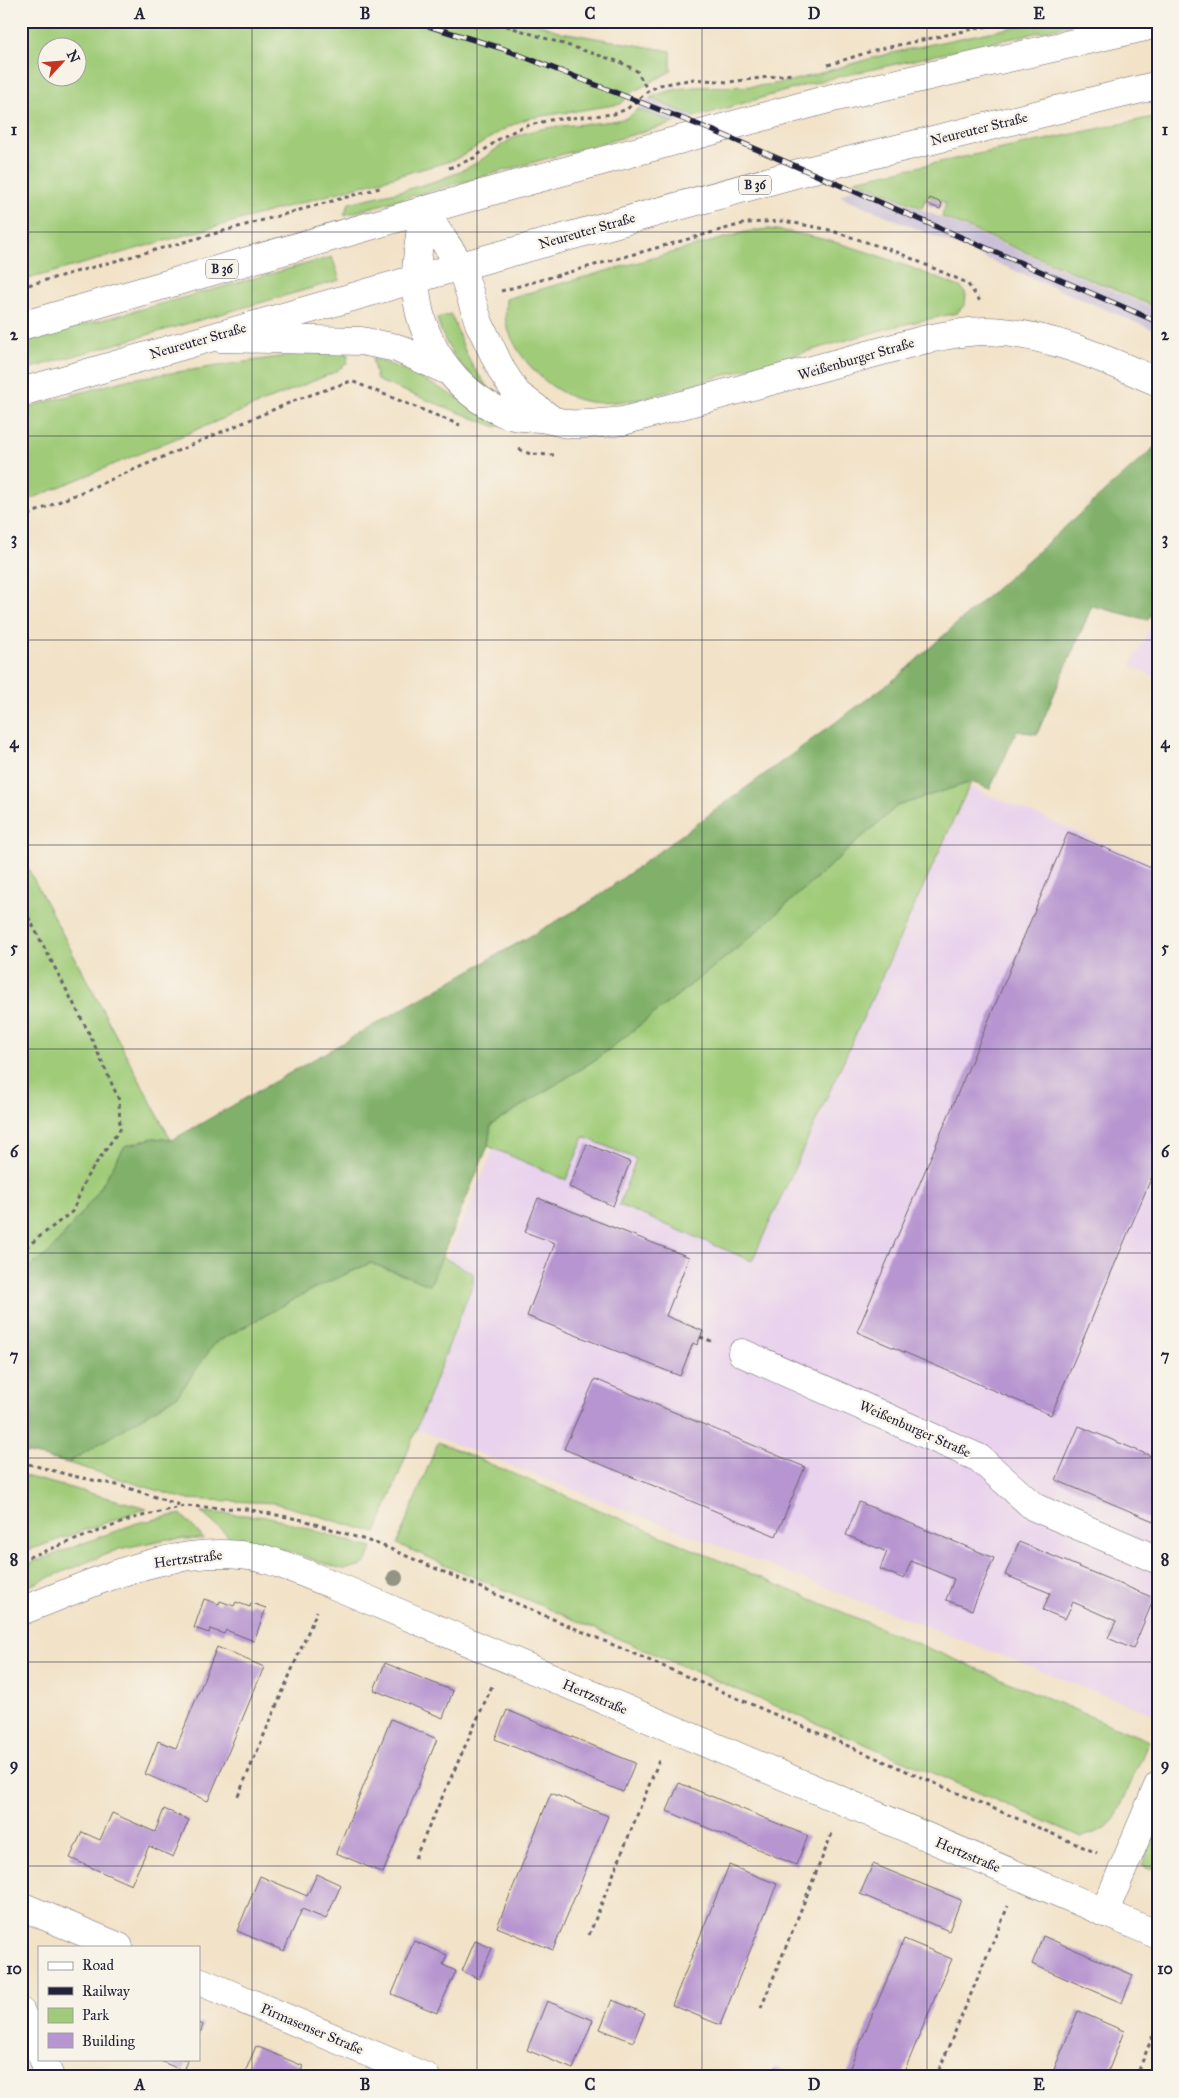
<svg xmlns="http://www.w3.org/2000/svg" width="1179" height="2098" viewBox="0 0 1179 2098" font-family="'IM FELL Great Primer',serif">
	<rect width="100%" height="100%" fill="#f7f3e8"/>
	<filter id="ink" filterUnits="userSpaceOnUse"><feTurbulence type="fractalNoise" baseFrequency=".02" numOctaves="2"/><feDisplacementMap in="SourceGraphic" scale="10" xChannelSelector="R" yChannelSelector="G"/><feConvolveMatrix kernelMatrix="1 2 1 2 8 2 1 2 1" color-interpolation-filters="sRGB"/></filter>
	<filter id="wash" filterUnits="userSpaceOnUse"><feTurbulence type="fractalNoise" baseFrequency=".0096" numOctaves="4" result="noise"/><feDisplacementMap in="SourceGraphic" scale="20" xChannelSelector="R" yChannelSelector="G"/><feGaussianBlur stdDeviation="1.12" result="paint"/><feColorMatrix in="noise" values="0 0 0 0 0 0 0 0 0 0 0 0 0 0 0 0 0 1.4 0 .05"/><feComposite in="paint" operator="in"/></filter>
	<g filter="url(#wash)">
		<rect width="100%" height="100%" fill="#f2e2c7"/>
		<path fill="#e9d2ed" d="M1158 611V678L1131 666Z
			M970 787 1158 866V1716L380 1415 494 1148 565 1180 584 1137 637 1159 619 1205 752 1261Z"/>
		<path fill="#c9bfd7" d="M650 98 695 117 675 123 637 109Z
			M861 184 1158 310V332L840 196Z"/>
		<path fill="#a0cc79" stroke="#61775a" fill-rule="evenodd" d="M21 21H530L561 32 671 51V71L631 93 621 104 530 118C502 126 480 147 454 160L21 281ZM48 48H78V78H48Z
			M1044 21H1089L824 80 695 117 650 98C688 79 733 91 774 84 811 78 847 64 884 55 937 42 991 32 1044 21Z
			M637 109 675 123 344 215 349 203C389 193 433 186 469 167 489 157 504 140 525 133 556 123 591 126 623 119L629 117Z
			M1158 116V308L942 217 946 203 927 195 922 208 855 180Z
			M768 229C836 237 898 262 962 288L966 295 965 304 957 313 892 327 642 399C623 401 603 405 584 401 550 393 517 359 507 326 504 317 506 307 506 299L746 232Z
			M332 257 340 280 21 371V342Z
			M451 314 465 351 473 367 490 390C462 369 447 353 437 318Z
			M312 352H343L348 355 347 363 335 372 21 503V409L130 379Z
			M372 358 408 371 465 402 499 425 497 427 491 425 381 382 377 380Z
			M971 782 752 1261 619 1205 636 1159 584 1137 566 1180 488 1146 491 1125 598 1058 740 946 897 806Z
			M21 855 171 1140 153 1138 125 1146 96 1195 50 1252 21 1273Z
			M442 1257 473 1273V1283L376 1533 275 1503 185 1499 68 1463 178 1395 215 1343 313 1289 371 1263 430 1285Z
			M438 1442 1149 1741 1117 1815C1108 1830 1098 1832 1082 1837L397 1544Z
			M21 1475 147 1508 21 1553Z
			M201 1512 270 1517 372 1548 367 1561 360 1567 346 1569 336 1568 286 1550 236 1543Z
			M181 1514 204 1539H167L119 1549 21 1589V1567L137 1523Z
			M1158 1826V1871L1142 1865Z"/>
		<path fill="#80b069" stroke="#516952" d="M1158 444V600L1148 620 1092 606 1037 734 1017 731 990 789 971 782 897 806 740 946 598 1058 491 1125 488 1146 430 1285 370 1263 313 1289 215 1343 178 1395 68 1463 21 1452V1273L50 1252 96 1195 125 1146 153 1138 172 1140 590 902 896 678Z"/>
		<g id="blocks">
			<path fill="#b795d0" d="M930 198 942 203 940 209 927 204Z
				M1068 832 1158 871V1162L1051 1415 857 1332Z
				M587 1144 630 1162 613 1206 569 1187Z
				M538 1198 689 1257 666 1316 703 1331 697 1345 693 1343 680 1376 527 1316 555 1243 525 1232Z
				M595 1379 805 1467 776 1536 564 1449Z
				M1079 1426 1158 1459V1523L1056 1480Z
				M859 1502 994 1558 972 1610 946 1600 954 1579 911 1561 904 1579 880 1569 887 1552 846 1535Z
				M1019 1542 1154 1598 1133 1649 1108 1638 1116 1621 1073 1602 1065 1619 1043 1610 1050 1593 1005 1575Z
				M204 1599 219 1604 220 1601 234 1606 236 1602 250 1607 251 1603 266 1608 254 1641 226 1630 224 1634 210 1629 209 1633 194 1628Z
				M217 1647 264 1667 208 1801 145 1774 158 1741 176 1748Z
				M385 1663 453 1691 443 1718 374 1690Z
				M507 1710 635 1763 623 1792 495 1739Z
				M391 1719 437 1739 383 1873 336 1853Z
				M679 1783 808 1836 796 1865 667 1811Z
				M551 1793 608 1816 553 1950 497 1927Z
				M164 1809 189 1820 173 1857 149 1846 131 1885 70 1858 82 1832 100 1840 112 1813 155 1832Z
				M873 1864 961 1900 949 1931 860 1894Z
				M729 1865 777 1884 720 2025 672 2005Z
				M317 1874 341 1885 326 1919 302 1909 284 1951 237 1931 260 1876 307 1896Z
				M1043 1936 1133 1975 1122 2003 1032 1964Z
				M904 1939 952 1959 937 1993 902 2077H846Z
				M414 1941 447 1955 443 1965 456 1971 437 2013 392 1994Z
				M475 1941 492 1948 479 1979 462 1971Z
				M612 2000 645 2013 633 2042 600 2029Z
				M547 2001 593 2020 573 2069 527 2050Z
				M1078 2011 1124 2031 1106 2077H1051Z
				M199 2023 203 2025 199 2036Z
				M256 2046 303 2066 299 2077H243Z
				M156 2059H188L183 2071Z
				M775 2067 798 2077H771Z"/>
		</g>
	</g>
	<g filter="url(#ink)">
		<use href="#blocks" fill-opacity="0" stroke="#6b656c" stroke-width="1"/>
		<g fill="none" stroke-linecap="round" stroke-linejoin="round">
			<defs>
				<path id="street" d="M423 210C421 233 416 256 416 279 415 337 454 392 506 414 516 418 530 417 540 418 551 419 560 423 570 424 588 425 606 423 623 421L923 340C943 336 964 331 985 331 1045 332 1103 358 1158 382
					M423 210 461 266 479 323 502 371 517 394 551 419
					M220 338 361 341 397 348 448 371
					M742 1353 979 1458 1034 1507 1158 1560
					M21 1906 119 1947
					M1104 1913 1158 1786
					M199 1981 426 2077
					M21 2012 39 2051
					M43 2059 50 2077"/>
				<path id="secondary" d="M21 1611C97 1582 177 1541 260 1558 283 1563 307 1575 329 1583L1158 1935"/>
				<path id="primary" d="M21 326 499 189 832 98 1158 24
					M21 392 461 266 806 171 1158 85"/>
			</defs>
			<use href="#street" stroke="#6b656c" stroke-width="29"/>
			<use href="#secondary" stroke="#6b656c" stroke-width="29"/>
			<use href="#primary" stroke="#6b656c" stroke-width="29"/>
			<path stroke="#6b656c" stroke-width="3" stroke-dasharray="4 4" stroke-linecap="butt" d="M491 21 620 62 637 71 648 91
				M828 65 875 50 1012 21
				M449 168 474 158 499 139 522 127 550 120 614 114 627 109 648 91 660 85 694 79 728 82 793 74
				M21 287 383 187
				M501 291 746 223 783 221 826 229 897 252 967 283 980 301
				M519 449 530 454 554 455
				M21 518 296 400 351 381 460 425
				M21 903 90 1035 119 1100 120 1129 86 1178 73 1211 21 1251
				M700 1337 714 1342
				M21 1462 73 1476 122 1486 183 1506
				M21 1560 134 1518 184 1506 246 1509 303 1520 381 1545 1097 1853
				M238 1796 317 1611
				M415 1858 492 1686
				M589 1935 660 1758
				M761 2008 833 1831
				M936 2077 1008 1906
				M1136 2077 1158 2023"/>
			<use href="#street" stroke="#fff" stroke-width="28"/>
			<use href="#secondary" stroke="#fff" stroke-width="28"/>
			<use href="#primary" stroke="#fff" stroke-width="28"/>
			<defs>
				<path id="rail" d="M412 21 504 49 714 131 1158 322"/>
			</defs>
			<use href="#rail" stroke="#22223b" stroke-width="5.5"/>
			<use href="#rail" stroke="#f7f3e8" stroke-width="4" stroke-dasharray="11" stroke-linecap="butt"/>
		</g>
		<circle fill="#949484" cx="395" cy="1578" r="8"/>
	</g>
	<path fill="none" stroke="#22223b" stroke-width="1" stroke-opacity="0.55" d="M252 21V2077M477 21V2077M702 21V2077M927 21V2077M21 232H1158M21 436H1158M21 640H1158M21 845H1158M21 1049H1158M21 1253H1158M21 1458H1158M21 1662H1158M21 1866H1158"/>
	<g text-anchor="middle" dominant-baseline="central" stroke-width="5" stroke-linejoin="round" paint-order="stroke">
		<g fill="#f7f3e8" stroke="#62616f" stroke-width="1">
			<rect x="739" y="175.5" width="32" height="19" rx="4"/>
			<rect x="206" y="259.5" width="32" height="19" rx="4"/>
		</g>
		<g font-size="12" font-weight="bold" fill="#22223b">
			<text x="755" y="185">B 36</text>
			<text x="222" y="269">B 36</text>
		</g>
		<g font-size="14" fill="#22223b" stroke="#f7f3e8">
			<text transform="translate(979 129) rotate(-14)">Neureuter Straße</text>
			<text transform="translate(587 231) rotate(-16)">Neureuter Straße</text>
			<text transform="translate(198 341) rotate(-16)">Neureuter Straße</text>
			<text transform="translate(856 359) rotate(-16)">Weißenburger Straße</text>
			<text transform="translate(915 1429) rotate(24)">Weißenburger Straße</text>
			<text transform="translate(188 1559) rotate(-7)">Hertzstraße</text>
			<text transform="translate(595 1697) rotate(23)">Hertzstraße</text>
			<text transform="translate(968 1855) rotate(23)">Hertzstraße</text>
			<text transform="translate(312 2029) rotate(23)">Pirmasenser Straße</text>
		</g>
	</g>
	<rect width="1179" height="2098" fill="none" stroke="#f7f3e8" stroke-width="55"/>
	<rect x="38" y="1946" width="162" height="115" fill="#f7f3e8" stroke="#a29fa3"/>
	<rect x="48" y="1962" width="25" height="8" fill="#ffffff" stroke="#a29fa3"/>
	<text x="82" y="1970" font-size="15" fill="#22223b">Road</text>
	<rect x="48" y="1987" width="25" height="8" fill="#22223b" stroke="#a29fa3"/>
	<text x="82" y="1996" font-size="15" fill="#22223b">Railway</text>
	<rect x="48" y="2008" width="25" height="15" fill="#a0cc79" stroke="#a29fa3"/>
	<text x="82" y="2020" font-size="15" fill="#22223b">Park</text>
	<rect x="48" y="2033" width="25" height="15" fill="#b795d0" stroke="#a29fa3"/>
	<text x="82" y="2046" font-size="15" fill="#22223b">Building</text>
	<g transform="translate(62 62) rotate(64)"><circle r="24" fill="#f7f3e8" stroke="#a29fa3"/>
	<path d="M0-4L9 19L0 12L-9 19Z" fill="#c8321e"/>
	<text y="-8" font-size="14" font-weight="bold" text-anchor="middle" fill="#22223b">N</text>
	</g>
	<rect x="28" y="28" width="1124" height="2042" fill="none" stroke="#22223b" stroke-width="2"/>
	<g font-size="16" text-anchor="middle" font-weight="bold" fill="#22223b">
		<text x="140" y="19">A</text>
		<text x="365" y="19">B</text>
		<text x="590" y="19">C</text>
		<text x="814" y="19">D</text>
		<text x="1039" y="19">E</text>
		<text x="14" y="135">1</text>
		<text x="1165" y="135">1</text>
		<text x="14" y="340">2</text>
		<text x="1165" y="340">2</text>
		<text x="14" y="544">3</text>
		<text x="1165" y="544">3</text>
		<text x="14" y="748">4</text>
		<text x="1165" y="748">4</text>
		<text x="14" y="953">5</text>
		<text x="1165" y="953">5</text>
		<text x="14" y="1157">6</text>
		<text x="1165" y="1157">6</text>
		<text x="14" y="1361">7</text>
		<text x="1165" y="1361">7</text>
		<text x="14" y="1565">8</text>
		<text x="1165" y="1565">8</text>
		<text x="14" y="1770">9</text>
		<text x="1165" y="1770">9</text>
		<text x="14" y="1974">10</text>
		<text x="1165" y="1974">10</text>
		<text x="140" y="2090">A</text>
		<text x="365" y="2090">B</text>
		<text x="590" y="2090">C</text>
		<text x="814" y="2090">D</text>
		<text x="1039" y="2090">E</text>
	</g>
</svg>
